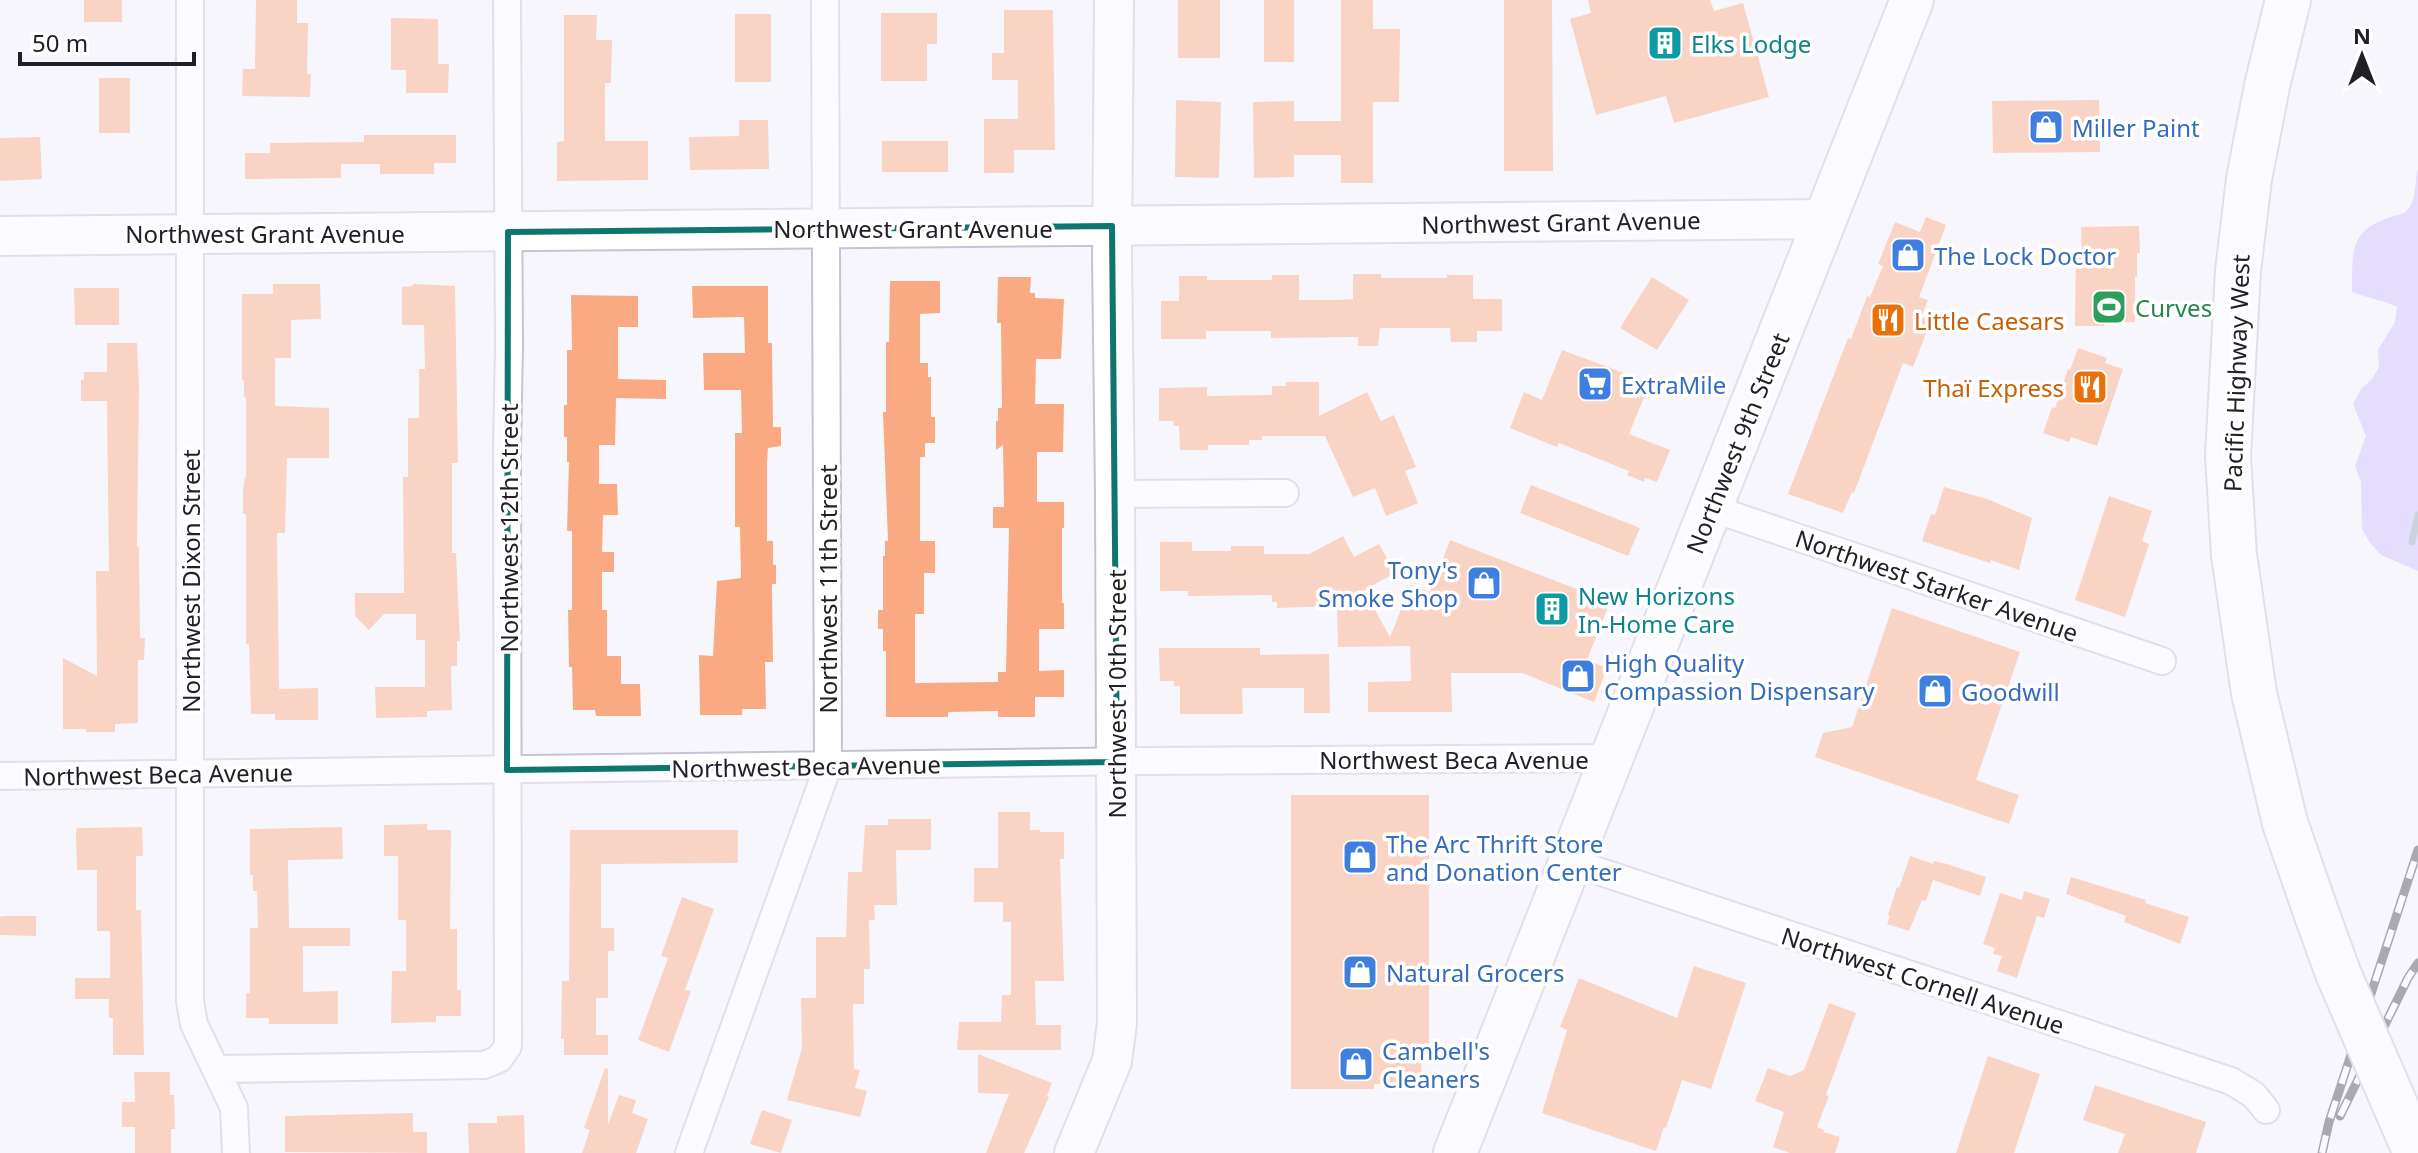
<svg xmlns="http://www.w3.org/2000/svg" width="2418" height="1153" viewBox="0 0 2418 1153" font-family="'Noto Sans',sans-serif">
	<rect width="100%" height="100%" fill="#f8f6fd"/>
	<path fill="#cebefc" d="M2418 168V571L2381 555 2370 543 2362 529 2361 482 2355 466 2366 436 2353 404 2361 389 2372 379 2379 367 2378 350 2395 322 2397 307C2383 300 2367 298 2352 292 2353 254 2347 231 2391 217 2400 214 2405 215 2411 205 2416 195 2415 179 2418 168Z"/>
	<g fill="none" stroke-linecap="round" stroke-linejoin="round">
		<path stroke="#93a8b9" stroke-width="7" d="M2412 542 2418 515"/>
	</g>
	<path fill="#faaa82" d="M84 0H122V22H84Z
		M256 0H297V23H308L307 74H311L310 97 242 96 243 69H255Z
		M1178 0H1220V58H1178Z
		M1264 0H1294V62H1264Z
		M1341 0H1373V29H1400L1399 102H1373V183H1341V155H1294V177L1254 178 1253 102 1294 101V121H1341Z
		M1504 0H1552L1553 171H1504Z
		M1588 0H1710L1714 11 1743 3 1769 97 1674 123 1666 96 1596 115 1570 19 1591 13Z
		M1004 10H1053L1055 150H1014V173H984V119H1018V80H992V53H1004Z
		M881 13H937V44H927V81H881Z
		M735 14H771V82H735Z
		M564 15H597L596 40H612L611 83H605V141H648V180L557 181V142L564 141Z
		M391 18 438 19V64H449L448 93H406V70H391Z
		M99 78H130V133H99Z
		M1176 100 1221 102 1219 178 1175 177Z
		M2099 100 2100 152 1993 153 1992 101Z
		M739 120H768L769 169 690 170 689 137 739 136Z
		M364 135H456V163H434V174H380V164H341V178L245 179V153H270V143L364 142Z
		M40 137 42 179 0 181V138Z
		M882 141H948V172H882Z
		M1926 217 1946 225 1919 297 1928 300 1921 317 1931 321 1913 367 1903 363 1854 493 1852 492 1843 513 1788 494 1848 338 1851 339 1867 296 1870 297 1883 266 1878 264 1895 222 1920 232Z
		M2139 226 2140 253H2137V277H2135V322H2104V326H2075L2076 252H2082L2081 227Z
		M1353 274H1381V278H1447V275H1473V299H1502V331H1477V342H1451L1450 328H1380L1378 346H1358V337L1271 338V331H1206V339H1161V301H1179V276H1207V280H1272V275H1299V300H1335L1353 299Z
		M998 277H1031L1030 293H1035V298L1064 299 1061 359H1036L1035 404H1064L1063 452H1037V502H1064V528H1062V603H1064V629H1039V671L1064 670V697H1035V717H998V711L948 712V717H886V651H883V629H878V610H883V556H885V541H888L883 412H886V342H889L890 281H940V313L920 314V363H928V377H931V417H935V443H925V457H920V541H935V573H924V614H915V683L998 682V672H1006L1009 528H993V507H1004L1003 445 996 450V421H998V408H1002L1001 323H997Z
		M1652 277 1689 300 1657 350 1620 328Z
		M273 284H320L321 319 291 320V358H275V406L329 408V458H287L285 533H277L279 689 318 688V720H275V714H251L249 644H246V514H243V490L245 477H246V397H244V380H242V294H273Z
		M413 284 455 286 458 463H452V553H456L460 641H457V666H451L452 710 427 711V717L376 718 375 687H425V640H416V614H384L369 630 355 616V593H404L403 477H408V418H419V369H425L424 325H402V287L413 286Z
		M692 286H768V343H772L773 427H781V446L768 448 767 462V541H773V565H776V584H772L773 662H765L766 709H742V715H700L699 655 713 656 717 581 741 578 740 527H735V433H742L741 390H704L703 353H745L744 317 693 318Z
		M74 288H119V325H75Z
		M571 295 638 296V327H618V379L666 380V399L616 398 615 445H599V484H617L618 515H603L602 552H614V572H602V610H607V656H621V684H640L641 716H596L595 710H573L572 667H569L568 610H572V531H567L569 462H567V437H564V405H567V350H572Z
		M107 343H137L139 385 137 547H139L140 638H145L144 660H138V723L115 724V732H86V729H63V658L97 676 96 571H109L107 401H81V380H84V372H107Z
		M2078 348 2107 358 2105 363 2123 369 2097 446 2071 437 2069 442 2043 433 2052 407 2055 408 2068 369 2070 370Z
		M1562 350 1624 373 1623 375 1649 385 1629 434 1670 450 1657 482 1645 478 1644 482 1627 475 1629 471 1559 443 1557 447 1510 428 1524 392 1542 400Z
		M1286 382H1319V416L1367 392 1381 421 1394 415 1416 467 1405 471 1418 503 1386 516 1375 488 1353 497 1325 436H1262V440H1249V445H1208V450H1180L1179 426H1174L1173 421H1159V388L1207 387V396L1272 395V386H1286Z
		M1531 485 1640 528 1628 556 1520 513Z
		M1944 487 1987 499 2032 518 2019 570 1991 560 1990 563 1922 541 1931 514 1935 515Z
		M2109 496 2152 511 2142 541 2149 544 2125 617 2075 600Z
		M1343 536 1354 557 1379 544 1395 573 1364 590 1390 637 1411 585 1430 592 1450 540 1610 602 1587 660 1607 668 1594 702 1522 673H1451L1452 712H1368V682L1411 681 1410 646 1338 647 1337 606 1277 608V602H1272V595L1188 596V591H1160V542H1192V551H1231V546H1264V554H1309Z
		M1892 608 2020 652 1976 780 2019 795 2009 824 1815 757 1823 733 1852 727Z
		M1159 648H1260V655L1329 654 1330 713H1304V688H1242L1243 714H1180V686H1174V681H1160Z
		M1291 795H1429V1045H1422L1421 1084H1374V1089H1291Z
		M998 812H1030V830H1040V832H1064V859H1060L1064 981H1035L1036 1025H1061V1050H957L959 1022H1001L1002 995H1011V922H1003V902H974V868H998Z
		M888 819H931V850H896L897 905H874L875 920H869L870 969H864V1004H853L854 1069 860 1070 855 1088 867 1091 860 1117 787 1100 802 1048 801 998H816V937H846L848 872H862L865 825H888Z
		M427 824V830H451L450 929H457V990H461V1016H436V1022L391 1023 392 971H406V920H398V856H384V825Z
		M142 827 143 856H136V910H141L144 1055H113V1018H109V999H75V978H110V931H97V870H77L76 834 77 828Z
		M342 827 343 859 288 860 289 928H350V946H303V992L338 991V1024H269V1018H246V993H250V928H258L257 891H253V875H250V829Z
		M570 830H738V863L601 864V928H614V951H608V998H596V1035H608V1055H564V1039H561L562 981H569Z
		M1910 856 1933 864 1934 861 1947 864 1986 877 1980 896 1933 880 1926 901 1922 900 1909 931 1887 924 1890 916 1888 915 1897 887 1899 888Z
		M2071 877 2146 900 2145 903 2189 917 2180 944 2124 922 2126 916 2066 894Z
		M2024 891 2050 899 2044 918 2037 916 2017 978 1997 971 2002 956 1993 954 1995 948 1983 944 2000 893 2022 900Z
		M682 897 714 909 685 990 691 991 669 1052 638 1040 668 958 661 956Z
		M4 916H36V936L0 935V917Z
		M1694 966 1746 983 1711 1089 1682 1080 1666 1128 1664 1127 1656 1151 1542 1113 1567 1030 1560 1027 1579 978 1677 1018Z
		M1829 1003 1856 1013 1826 1095 1829 1096 1817 1127 1824 1130 1823 1132 1840 1137 1835 1153H1790L1773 1147 1784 1112 1755 1101 1768 1068 1790 1076 1804 1070Z
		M978 1054 1052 1083 1047 1096 1049 1097 1024 1153H986L1009 1094 978 1093Z
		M1988 1056 2040 1074 2014 1153H1956Z
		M605 1068 608 1069V1125L619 1095 636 1100 632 1113 648 1119 636 1153H582L590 1130 584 1128Z
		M134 1072H170V1095H174L175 1129H171V1153H135V1127H122V1102H135Z
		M2095 1085 2206 1122 2196 1153H2118L2125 1134 2083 1120Z
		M762 1110 792 1120 781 1153 750 1144Z
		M413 1113V1132H427V1153L285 1152V1116Z
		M524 1115 525 1153H469L468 1123H497V1116Z"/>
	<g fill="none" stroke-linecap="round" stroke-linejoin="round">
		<defs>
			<path id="street" d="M190 0V1001L194 1024 234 1108 236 1153
				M1115 494 1285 493
				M1711 508 2162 661
				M0 776 1142 761 1612 758
				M1571 862 2231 1081 2254 1095 2266 1110
				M217 1069 484 1065 499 1059 508 1046 507 449 509 346 507 0
				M689 1153 828 766 825 0"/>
			<path id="secondary" d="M0 236 1826 219
				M1074 1153 1112 1061 1117 1023 1115 494 1112 257 1114 0"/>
			<path id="primary" d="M1455 1153 1912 0"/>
			<path id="highway" d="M2288 0 2267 86 2249 179 2238 271 2228 456 2234 555 2254 693 2285 823 2317 915"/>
		</defs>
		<use href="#street" stroke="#c7c3d4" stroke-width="30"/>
		<use href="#secondary" stroke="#c7c3d4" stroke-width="42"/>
		<use href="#primary" stroke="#c7c3d4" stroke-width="46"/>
		<use href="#highway" stroke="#c7c3d4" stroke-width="48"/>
		<use href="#street" stroke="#fff" stroke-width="26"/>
		<use href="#secondary" stroke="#fff" stroke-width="38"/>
		<use href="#primary" stroke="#fff" stroke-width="42"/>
		<use href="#highway" stroke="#fff" stroke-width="44"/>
		<defs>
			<path id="rail" d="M2340 1116 2408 978 2418 963
				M2322 1153 2329 1122 2418 850"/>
		</defs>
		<use href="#rail" stroke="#4d4b52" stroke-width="9"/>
		<use href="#rail" stroke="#fff" stroke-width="6" stroke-dasharray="18" stroke-linecap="butt"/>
		<defs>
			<path id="highway-bridge" d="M2317 915 2338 973 2416 1153"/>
		</defs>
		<use href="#highway-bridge" stroke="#c7c3d4" stroke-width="48" stroke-linecap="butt"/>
		<use href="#highway-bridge" stroke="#fff" stroke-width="44"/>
	</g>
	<path d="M0 0H2418V1153H0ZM1112 226 1117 762 507 770 508 232Z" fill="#f8f6fd" fill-opacity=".55" fill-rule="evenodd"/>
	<path fill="none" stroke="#0f766e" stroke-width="6" stroke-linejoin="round" d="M1112 226 1117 762 507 770 508 232Z"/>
	<defs>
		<symbol id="building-square" viewBox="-11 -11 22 22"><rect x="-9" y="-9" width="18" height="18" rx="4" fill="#0f9aa8" stroke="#fff"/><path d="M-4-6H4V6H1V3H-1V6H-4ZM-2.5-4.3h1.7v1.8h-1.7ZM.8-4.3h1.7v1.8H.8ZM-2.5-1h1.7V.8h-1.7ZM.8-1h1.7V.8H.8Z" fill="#fff"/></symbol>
		<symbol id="shop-square" viewBox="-11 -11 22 22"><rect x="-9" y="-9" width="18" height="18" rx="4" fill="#3f7fe0" stroke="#fff"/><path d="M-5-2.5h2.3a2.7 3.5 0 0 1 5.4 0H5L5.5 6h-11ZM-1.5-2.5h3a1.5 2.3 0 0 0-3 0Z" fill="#fff"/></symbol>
		<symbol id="stadium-square" viewBox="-11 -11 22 22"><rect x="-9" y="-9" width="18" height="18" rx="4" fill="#2e9e5b" stroke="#fff"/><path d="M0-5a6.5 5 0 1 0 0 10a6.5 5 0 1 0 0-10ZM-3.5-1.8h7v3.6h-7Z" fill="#fff"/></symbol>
		<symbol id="restaurant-square" viewBox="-11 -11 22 22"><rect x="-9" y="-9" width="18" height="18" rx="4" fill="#e8710a" stroke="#fff"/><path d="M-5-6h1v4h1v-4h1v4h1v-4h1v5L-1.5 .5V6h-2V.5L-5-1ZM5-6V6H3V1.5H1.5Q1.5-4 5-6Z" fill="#fff"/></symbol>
		<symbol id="supermarket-square" viewBox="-11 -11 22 22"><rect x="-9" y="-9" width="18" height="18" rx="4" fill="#3f7fe0" stroke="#fff"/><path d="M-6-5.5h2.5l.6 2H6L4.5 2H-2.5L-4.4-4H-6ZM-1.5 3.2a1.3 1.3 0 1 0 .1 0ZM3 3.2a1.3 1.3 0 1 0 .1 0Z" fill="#fff"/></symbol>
	</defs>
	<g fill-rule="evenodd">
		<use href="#building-square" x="1645" y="23" width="40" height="40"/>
		<use href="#shop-square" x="2026" y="107" width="40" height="40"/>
		<use href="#shop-square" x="1888" y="235" width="40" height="40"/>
		<use href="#stadium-square" x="2089" y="287" width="40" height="40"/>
		<use href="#restaurant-square" x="1868" y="300" width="40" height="40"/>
		<use href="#supermarket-square" x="1575" y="364" width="40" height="40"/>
		<use href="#restaurant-square" x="2070" y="367" width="40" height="40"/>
		<use href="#shop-square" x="1464" y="563" width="40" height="40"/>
		<use href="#building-square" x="1532" y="589" width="40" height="40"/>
		<use href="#shop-square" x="1558" y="656" width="40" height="40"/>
		<use href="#shop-square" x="1915" y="671" width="40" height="40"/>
		<use href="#shop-square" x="1340" y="837" width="40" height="40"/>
		<use href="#shop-square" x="1340" y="952" width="40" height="40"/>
		<use href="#shop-square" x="1336" y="1044" width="40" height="40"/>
	</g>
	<g text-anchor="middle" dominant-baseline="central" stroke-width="7" stroke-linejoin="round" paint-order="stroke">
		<g font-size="24" fill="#0d838f" stroke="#fff" text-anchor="start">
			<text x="1691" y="43">Elks Lodge</text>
			<text x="1578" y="595">New Horizons<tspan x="1578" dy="28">In-Home Care</tspan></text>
		</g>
		<g font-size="24" fill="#366cbe" stroke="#fff" text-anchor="start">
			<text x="2072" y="127">Miller Paint</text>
			<text x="1934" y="255">The Lock Doctor</text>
			<text x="1621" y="384">ExtraMile</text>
			<text x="1458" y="569" text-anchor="end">Tony's<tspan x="1458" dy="28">Smoke Shop</tspan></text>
			<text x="1604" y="662">High Quality<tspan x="1604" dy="28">Compassion Dispensary</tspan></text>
			<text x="1961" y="691">Goodwill</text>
			<text x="1386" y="843">The Arc Thrift Store<tspan x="1386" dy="28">and Donation Center</tspan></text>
			<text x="1386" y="972">Natural Grocers</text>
			<text x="1382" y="1050">Cambell's<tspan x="1382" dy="28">Cleaners</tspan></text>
		</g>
		<g font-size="24" fill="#212026" stroke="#fff">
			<text transform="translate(1561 222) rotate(-1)">Northwest Grant Avenue</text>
			<text x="913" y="228">Northwest Grant Avenue</text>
			<text x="265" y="233">Northwest Grant Avenue</text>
			<text transform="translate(2236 373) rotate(-88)">Pacific Highway West</text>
			<text transform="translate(1737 443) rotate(-68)">Northwest 9th Street</text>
			<text transform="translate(508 528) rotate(-90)">Northwest 12th Street</text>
			<text transform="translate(190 581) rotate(-90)">Northwest Dixon Street</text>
			<text transform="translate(1937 585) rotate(19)">Northwest Starker Avenue</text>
			<text transform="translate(827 589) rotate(-90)">Northwest 11th Street</text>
			<text transform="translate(1116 694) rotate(-90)">Northwest 10th Street</text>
			<text x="1454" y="759">Northwest Beca Avenue</text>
			<text transform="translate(806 766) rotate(-1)">Northwest Beca Avenue</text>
			<text transform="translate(158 774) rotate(-1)">Northwest Beca Avenue</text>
			<text transform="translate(1923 980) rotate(18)">Northwest Cornell Avenue</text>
		</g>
		<g font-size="24" fill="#27864d" stroke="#fff" text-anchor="start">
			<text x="2135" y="307">Curves</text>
		</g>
		<g font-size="24" fill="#c56008" stroke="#fff" text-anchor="start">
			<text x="1914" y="320">Little Caesars</text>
			<text x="2064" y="387" text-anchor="end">Thaï Express</text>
		</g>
	</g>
	<g transform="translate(2362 56)" stroke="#ffffff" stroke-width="6" paint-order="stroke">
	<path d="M0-6L14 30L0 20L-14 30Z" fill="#212026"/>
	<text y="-12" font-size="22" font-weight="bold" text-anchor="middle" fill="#212026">N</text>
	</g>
	<path d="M20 52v12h174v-12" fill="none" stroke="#212026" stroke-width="4"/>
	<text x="32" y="52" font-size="24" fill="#212026" stroke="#ffffff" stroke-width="6" paint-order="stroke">50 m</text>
</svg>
